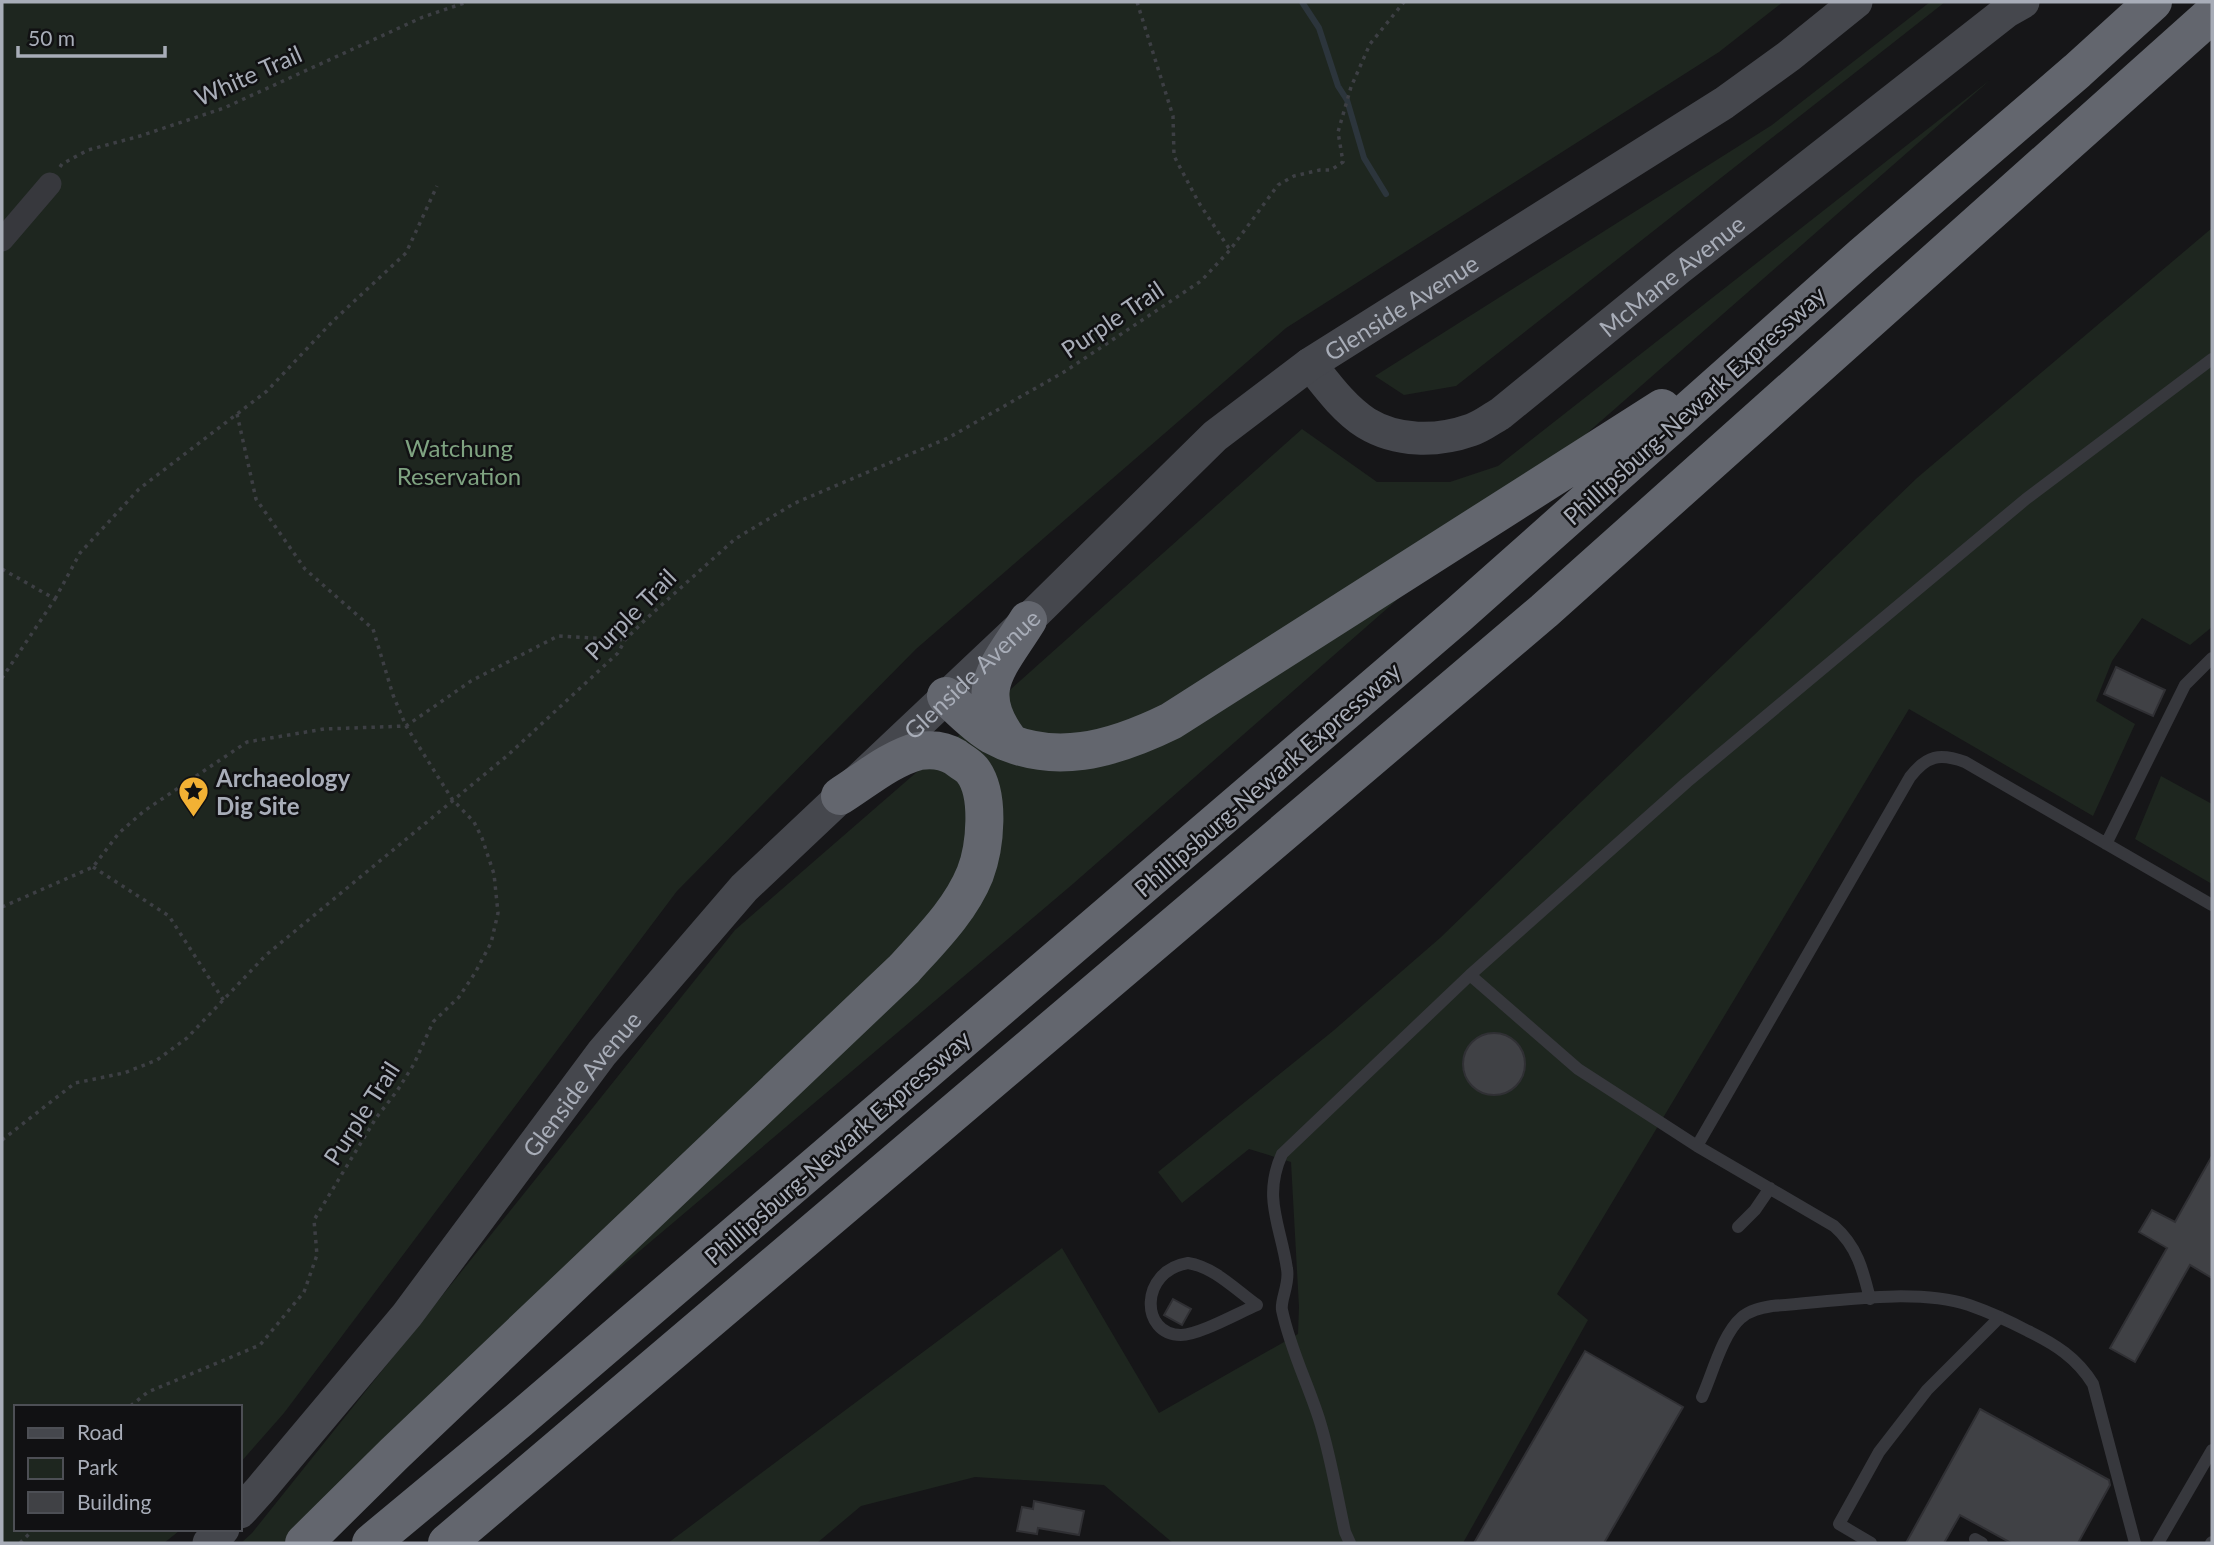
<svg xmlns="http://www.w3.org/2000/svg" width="2214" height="1545" viewBox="0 0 2214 1545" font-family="Lato,sans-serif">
	<rect width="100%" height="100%" fill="#161618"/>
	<path fill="#1e261f" d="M2 2H1783L1719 52 1286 328 916 649 677 891 284 1413 240 1463V1407H16V1529H181L179 1531 164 1543H2Z
		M1930 2H1945L1456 386 1404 395 1375 376 1772 125Z
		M1990 80 1074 883 295 1543H241L252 1533 735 930 964 731 1302 429 1377 482H1450L1498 466Z
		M2212 228V627L2190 645 2142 618 2112 661 2096 701 2135 724 2093 816 1909 709 1557 1294 1588 1320 1463 1543H1173L1104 1485 975 1477 861 1506 817 1543H668L1062 1248 1159 1413 1298 1334 1299 1307 1291 1162 1249 1149 1182 1203 1158 1172 1333 1031 1440 938 1917 478Z
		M2161 776 2212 804V884L2135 839Z"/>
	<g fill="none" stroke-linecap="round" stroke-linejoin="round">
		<path stroke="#2c353c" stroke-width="6" d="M1302 2 1319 28 1338 86 1347 100 1364 158 1386 194"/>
	</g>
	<path fill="#404145" stroke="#303034" stroke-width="2" d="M2116 667 2165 690 2153 716 2104 694Z
		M1463 1064a31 31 0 1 1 62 0a31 31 0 1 1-62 0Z
		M2212 1156V1278L2190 1265 2135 1362 2110 1348 2167 1248 2139 1232 2152 1210 2175 1222Z
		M1173 1299 1191 1309 1182 1325 1164 1315Z
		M1585 1351 1683 1407 1604 1543H1474Z
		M1980 1409 2109 1480 2110 1485 2078 1543H2011L1960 1515 1944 1543H1906Z
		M1034 1501 1084 1511 1079 1535 1038 1528 1037 1534 1017 1531 1022 1507 1033 1509Z"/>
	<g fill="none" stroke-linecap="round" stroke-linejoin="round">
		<path stroke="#3d3f44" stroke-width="3.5" stroke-dasharray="3.5 5" stroke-linecap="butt" d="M1137 2 1173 116 1174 156 1199 203 1230 250
			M60 167 62 164 88 150 140 136 224 108 423 17 467 2
			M237 414 256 499 305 569 373 629 393 695 406 726 471 681 558 636 625 640
			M2 569 55 599 2 678
			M55 599 80 553 139 489 267 391 333 321 406 253 437 186
			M93 867 169 916 224 1001
			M2 907 93 867 119 833 144 811 247 742 324 729 406 726 452 799 474 822 482 838 494 874 498 913 491 943 475 973 459 997 433 1022 414 1064 397 1091 376 1118 314 1220 317 1255 304 1292 260 1345 148 1392 129 1407
			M2 1140 75 1083 124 1073 157 1060 187 1038 266 955 508 755 618 653 625 640 646 619 735 539 795 503 948 438 1064 372 1201 281 1230 250 1278 185 1294 176 1320 170H1331L1343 162 1338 132 1351 87 1370 44 1404 2
			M20 1543 34 1529"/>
		<path stroke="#37383d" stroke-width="12" d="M2106 844 2185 685 2212 658
			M1470 975 1578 1069 1697 1146
			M1738 1227 1755 1210 1770 1188
			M1188 1263C1214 1267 1236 1290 1257 1305 1238 1313 1199 1335 1181 1335 1140 1335 1139 1271 1188 1263Z
			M1870 1299C1863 1270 1857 1246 1834 1226L1697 1146 1910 777C1927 755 1940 753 1965 762L2212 905
			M1702 1397C1712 1375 1723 1333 1741 1318 1750 1310 1761 1308 1772 1306 1831 1302 1913 1287 1969 1305 1989 1312 2009 1321 2028 1331 2055 1344 2077 1358 2093 1384L2135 1543
			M1975 1539 1982 1543
			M1350 1543 1345 1532C1337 1496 1331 1458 1320 1422 1308 1383 1291 1352 1282 1310 1280 1300 1290 1284 1287 1269 1281 1226 1262 1198 1282 1154L1470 975 1687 782 2026 499 2212 359
			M1871 1543 1839 1524 1879 1452 1927 1390 2000 1317
			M2158 1543 2212 1450
			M2211 1543 2212 1542"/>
		<path stroke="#37383d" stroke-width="23" d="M2 240 50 184"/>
		<g stroke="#45474d" stroke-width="33">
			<path id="s1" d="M1310 364C1326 384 1343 408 1366 423 1397 442 1437 442 1471 430 1481 427 1491 419 1500 414L1678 269 2007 11 2023 2"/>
			<path id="s2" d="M240 1512 260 1490 407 1315 602 1053 744 888 1028 620 1215 436 1310 364 1724 103 1789 56 1856 2"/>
			<path d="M209 1543 223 1529"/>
		</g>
		<path stroke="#63666e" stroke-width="38" d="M946 696C961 710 975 725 992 735 1052 768 1114 749 1171 721L1662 408
			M1010 742C970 690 999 667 1028 620
			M304 1543 394 1454 904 969C930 940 960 911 975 874 985 848 991 794 972 770 968 765 960 761 955 757 944 750 932 749 919 751 891 758 864 781 840 796
			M371 1543 519 1420 1458 615 1862 256 2077 71 2153 2
			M447 1543 1544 611 2212 14"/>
	</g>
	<defs>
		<symbol id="sight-pin" viewBox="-11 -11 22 30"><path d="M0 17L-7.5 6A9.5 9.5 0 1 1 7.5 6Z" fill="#f2b134" stroke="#111113"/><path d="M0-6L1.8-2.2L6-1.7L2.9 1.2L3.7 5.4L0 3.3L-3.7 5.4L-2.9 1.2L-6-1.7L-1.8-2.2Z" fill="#111"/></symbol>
	</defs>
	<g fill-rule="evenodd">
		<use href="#sight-pin" x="176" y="774" width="35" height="47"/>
	</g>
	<g text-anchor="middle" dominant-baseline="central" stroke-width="5" stroke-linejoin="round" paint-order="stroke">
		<g font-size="24" fill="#a8adb8" stroke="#111113">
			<text transform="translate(248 75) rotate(-24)">White Trail</text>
			<text stroke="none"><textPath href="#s1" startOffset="444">McMane Avenue</textPath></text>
			<text stroke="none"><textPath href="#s2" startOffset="1682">Glenside Avenue</textPath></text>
			<text transform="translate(1112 319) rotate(-34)">Purple Trail</text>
			<text transform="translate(1694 405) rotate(-42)">Phillipsburg-Newark Expressway</text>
			<text transform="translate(630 614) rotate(-45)">Purple Trail</text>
			<text stroke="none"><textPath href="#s2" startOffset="1115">Glenside Avenue</textPath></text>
			<text transform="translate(1267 779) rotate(-41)">Phillipsburg-Newark Expressway</text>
			<text stroke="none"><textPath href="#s2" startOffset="548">Glenside Avenue</textPath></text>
			<text transform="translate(361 1113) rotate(-57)">Purple Trail</text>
			<text transform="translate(837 1147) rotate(-41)">Phillipsburg-Newark Expressway</text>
		</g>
		<g font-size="24" fill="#7fa381" stroke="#111113">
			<text x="459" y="447">Watchung<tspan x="459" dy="28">Reservation</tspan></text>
		</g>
		<g font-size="24" font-weight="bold" fill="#a8adb8" stroke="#111113" text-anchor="start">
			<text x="216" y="777">Archaeology<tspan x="216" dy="28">Dig Site</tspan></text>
		</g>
	</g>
	<rect width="2214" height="1545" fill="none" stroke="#a8adb8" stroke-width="7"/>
	<rect x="14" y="1405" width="228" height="126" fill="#111113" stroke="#4d4f55" stroke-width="2"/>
	<rect x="28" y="1428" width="35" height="10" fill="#45474d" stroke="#4d4f55" stroke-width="2"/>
	<text x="77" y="1440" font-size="21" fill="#a8adb8">Road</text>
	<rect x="28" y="1458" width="35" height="21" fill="#1e261f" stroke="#4d4f55" stroke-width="2"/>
	<text x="77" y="1475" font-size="21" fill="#a8adb8">Park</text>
	<rect x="28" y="1492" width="35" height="21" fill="#404145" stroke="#4d4f55" stroke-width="2"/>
	<text x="77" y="1510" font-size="21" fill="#a8adb8">Building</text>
	<path d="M18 46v10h147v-10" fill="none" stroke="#a8adb8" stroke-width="3.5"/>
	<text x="28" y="46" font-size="21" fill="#a8adb8" stroke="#111113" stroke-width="5" paint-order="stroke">50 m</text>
</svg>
